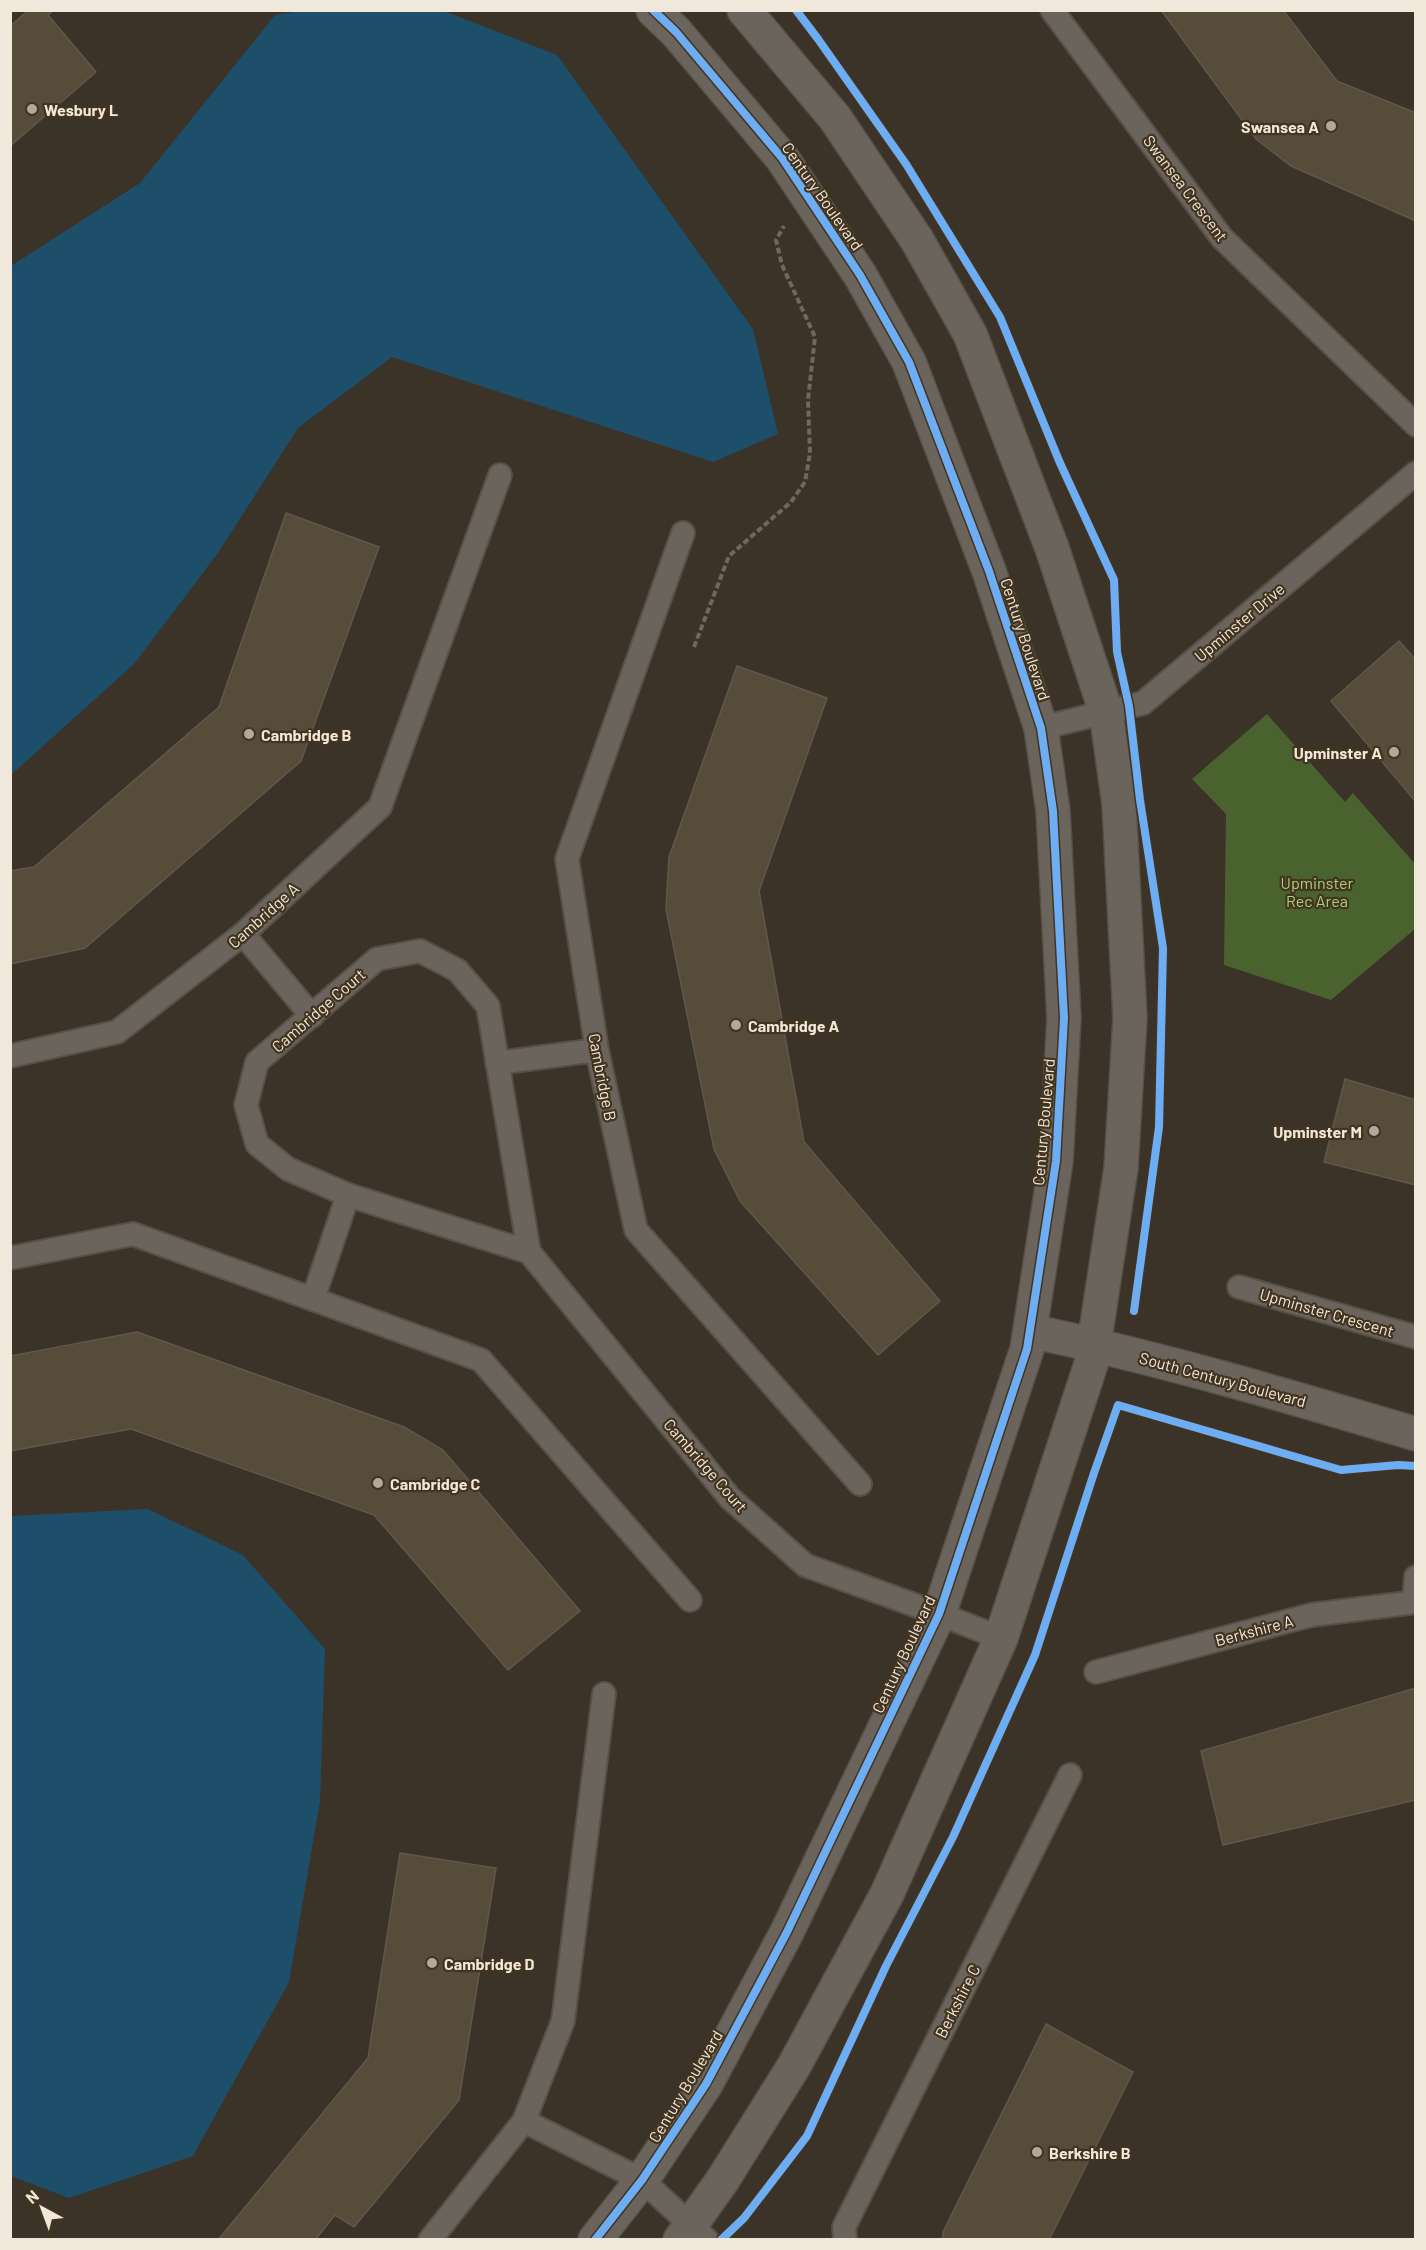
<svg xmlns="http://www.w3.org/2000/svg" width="1426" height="2250" viewBox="0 0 1426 2250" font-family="Barlow,sans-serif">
	<rect width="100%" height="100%" fill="#3b3328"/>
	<path fill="#4a632e" d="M1267 714 1345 802 1353 793 1415 864V929L1331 1000 1224 965 1226 814 1192 779Z"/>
	<path fill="#1d4f6a" d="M307 10 444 11 557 55 753 329 778 434 713 462 392 357 298 428 218 553 134 664 11 775V266L140 183 275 15Z
		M148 1509 243 1555 325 1649 320 1801 289 1982 193 2156 69 2198 11 2176V1516Z"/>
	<path fill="#574b39" stroke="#5e584e" stroke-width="1.5" d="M29 10H54L48 15 96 72 10 146V26Z
		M1161 10H1283L1337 81 1416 113V221L1291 166 1256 139Z
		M286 513 379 547 301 761 85 948 10 964V871L34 867 219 707Z
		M1399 641 1416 660V802L1331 701Z
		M737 666 827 698 759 891 804 1142 940 1301 878 1355 740 1201 714 1149 666 909 669 857Z
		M1345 1079 1416 1100V1185L1324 1162Z
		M137 1332 404 1427 443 1450 580 1611 508 1670 374 1515 131 1429 10 1451V1356Z
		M1416 1688V1800L1223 1845 1201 1751Z
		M400 1853 496 1868 459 2100 354 2227 335 2215 315 2240H218L368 2058Z
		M1046 2024 1133 2072 1049 2240H943V2232Z"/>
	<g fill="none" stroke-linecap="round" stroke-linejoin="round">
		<defs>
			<path id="lane" d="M1052 10 1222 238 1416 425
				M683 533 567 859 597 1050 636 1230 860 1484
				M1041 728 1143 703 1416 473
				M243 934 312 1016
				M10 1056 117 1032 243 934 380 807 500 475
				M497 1063 597 1050
				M529 1252 488 1006 457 970 420 951 377 959 257 1062 246 1105 257 1144 288 1169 348 1195 529 1252 730 1498 805 1565 939 1614 1001 1638
				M10 1258 133 1234 481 1360 690 1600
				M1239 1287 1416 1337
				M313 1299 348 1195
				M1414 1602 1416 1577
				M1096 1672 1311 1615 1416 1602
				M524 2121 642 2180 707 2240
				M430 2240 524 2121 563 2021 604 1694
				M845 2240 844 2227 1070 1775"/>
			<path id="street" d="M1030 1331C1160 1358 1288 1396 1416 1434
				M595 2240 642 2180 706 2084 787 1932 939 1614 1027 1349 1056 1161 1064 1018 1053 811 1041 728 989 571 909 362 860 275 782 158 676 32 653 10
				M680 2240 722 2181 794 2066 887 1894 1001 1638 1091 1364 1121 1168 1130 1018 1119 804 1106 712 1052 548 970 334 917 240 835 118 744 10"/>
		</defs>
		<use href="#lane" stroke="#575046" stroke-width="26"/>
		<use href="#street" stroke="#575046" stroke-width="36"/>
		<path stroke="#6e6860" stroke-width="4" stroke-dasharray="6 3" stroke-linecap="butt" d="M694 647 729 556 791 502 805 482 810 453 808 400 815 337 782 265 776 240 784 226"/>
		<use href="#lane" stroke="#6b645c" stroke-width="22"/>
		<use href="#street" stroke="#6b645c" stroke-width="33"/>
		<defs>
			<path id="cycleway" d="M796 10 818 39 906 164 1000 317 1060 463 1114 580 1117 652 1129 706 1140 800 1163 948 1159 1127 1134 1311
				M595 2240 642 2180 706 2084 787 1932 939 1614 1027 1349 1056 1161 1064 1018 1053 811 1041 728 989 571 909 362 860 275 782 158 676 32 653 10
				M721 2240 744 2218 807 2136 886 1966 953 1837 1035 1655 1094 1473 1118 1405 1341 1470 1398 1465 1416 1466"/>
		</defs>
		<use href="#cycleway" stroke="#433420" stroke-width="11"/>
		<use href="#cycleway" stroke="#6dadf4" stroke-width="8"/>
	</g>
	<g fill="#b1a99d" stroke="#433420" stroke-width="2">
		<circle cx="32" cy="109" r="6"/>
		<circle cx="1331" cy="126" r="6"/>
		<circle cx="249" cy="734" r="6"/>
		<circle cx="1394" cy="752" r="6"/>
		<circle cx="736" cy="1025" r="6"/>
		<circle cx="1374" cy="1131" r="6"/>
		<circle cx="378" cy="1483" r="6"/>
		<circle cx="432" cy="1963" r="6"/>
		<circle cx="1037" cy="2152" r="6"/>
	</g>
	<g text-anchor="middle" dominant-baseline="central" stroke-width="4.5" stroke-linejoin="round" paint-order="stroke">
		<g font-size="16" font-weight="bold" fill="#f1e8dc" stroke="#433420" text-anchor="start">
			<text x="44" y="109">Wesbury L</text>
			<text x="1319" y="126" text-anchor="end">Swansea A</text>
			<text x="261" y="734">Cambridge B</text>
			<text x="1382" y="752" text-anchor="end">Upminster A</text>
			<text x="748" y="1025">Cambridge A</text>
			<text x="1362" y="1131" text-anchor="end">Upminster M</text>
			<text x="390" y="1483">Cambridge C</text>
			<text x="444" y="1963">Cambridge D</text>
			<text x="1049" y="2152">Berkshire B</text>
		</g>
		<g font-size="16" fill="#f1e8dc" stroke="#433420">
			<text transform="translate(1186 188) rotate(53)">Swansea Crescent</text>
			<text transform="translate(823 196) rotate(55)">Century Boulevard</text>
			<text transform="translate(1239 622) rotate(-40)">Upminster Drive</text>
			<text transform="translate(1026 639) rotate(72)">Century Boulevard</text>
			<text transform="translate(263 915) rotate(-42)">Cambridge A</text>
			<text transform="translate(318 1010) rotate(-41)">Cambridge Court</text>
			<text transform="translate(603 1077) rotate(79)">Cambridge B</text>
			<text transform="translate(1043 1122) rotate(-85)">Century Boulevard</text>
			<text transform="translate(1327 1312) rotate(16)">Upminster Crescent</text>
			<text transform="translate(1223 1379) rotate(15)">South Century Boulevard</text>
			<text transform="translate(706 1465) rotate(49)">Cambridge Court</text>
			<text transform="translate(1254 1630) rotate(-15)">Berkshire A</text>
			<text transform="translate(903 1654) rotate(-65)">Century Boulevard</text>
			<text transform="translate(957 2001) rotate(-63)">Berkshire C</text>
			<text transform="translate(685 2086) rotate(-59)">Century Boulevard</text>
		</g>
		<g font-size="16" fill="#a4d27a" stroke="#433420">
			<text x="1317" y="882">Upminster<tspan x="1317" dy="18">Rec Area</tspan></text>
		</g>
	</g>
	<rect width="1426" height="2250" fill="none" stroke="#f1e8dc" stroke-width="24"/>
	<g transform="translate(42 2208) rotate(319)" stroke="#433420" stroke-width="4.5" paint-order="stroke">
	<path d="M0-4.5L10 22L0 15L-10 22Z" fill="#f1e8dc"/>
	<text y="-9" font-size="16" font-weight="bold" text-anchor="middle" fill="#f1e8dc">N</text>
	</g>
</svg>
